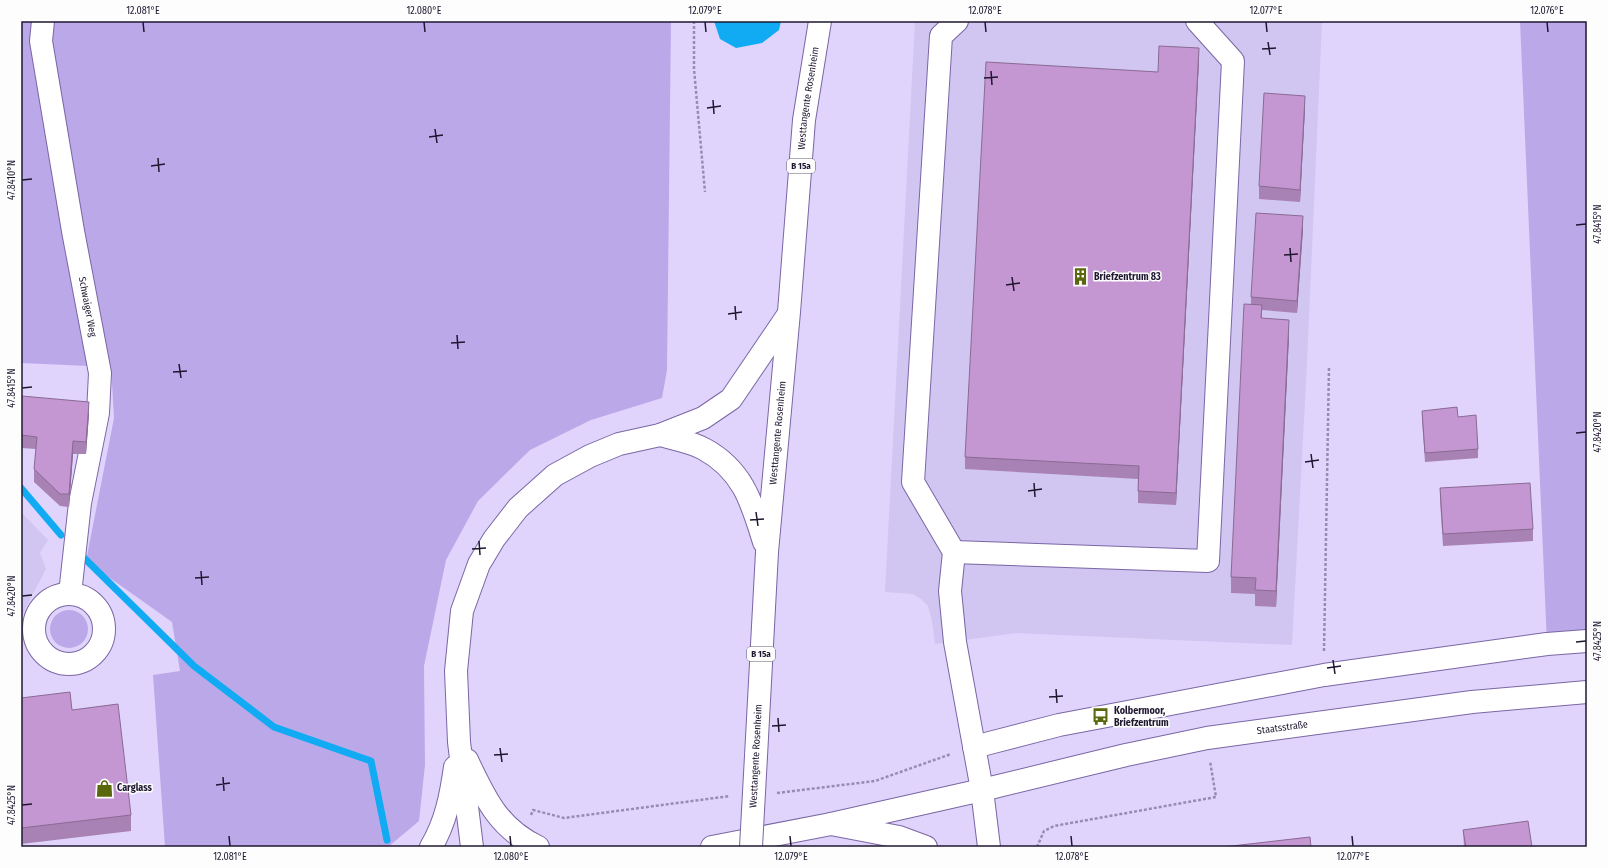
<svg xmlns="http://www.w3.org/2000/svg" width="1608" height="868" viewBox="0 0 1608 868" font-family="'Fira Sans Condensed',sans-serif">
	<rect width="100%" height="100%" fill="#e0d4fd"/>
	<path fill="#d1c5f1" d="M915 21H1322L1307 363 1292 645 1016 633 935 644 932 621 928 606 921 599 912 594 885 592Z
		M21 512 48 540 40 553 46 569 21 617Z"/>
	<path fill="#bba8e9" d="M21 21H671L667 370 662 398 591 420 530 450 478 501 446 560 424 666 425 765 419 821 388 847H165L153 675 180 671 172 622 86 561 114 418 111 367 21 363Z
		M1520 21H1587V641L1547 644Z
		M50 629a19 19 0 1 1 38 0a19 19 0 1 1-38 0Z"/>
	<path fill="#11abf3" d="M714 21H781L779 30 762 43 736 48 720 39Z"/>
	<g fill="none" stroke-linecap="round" stroke-linejoin="round">
		<path stroke="#11abf3" stroke-width="7" d="M21 488 61 535
			M78 552 194 666 274 727 371 761 387 840"/>
		<defs>
			<g id="minor">
				<path id="s1" d="M43 21 41 41 73 231 100 373 98 413 80 503 70 594"/>
				<path d="M957 21 941 36 913 482 954 552 950 591 955 642 982 790"/>
				<path d="M954 552 1208 561 1233 61 1197 21"/>
				<circle cx="69" cy="629" r="35"/>
				<path d="M974 747 1059 725 1324 675 1547 644 1587 641"/>
			</g>
			<g id="major">
				<path id="s2" d="M712 847 831 824 982 790 1126 755 1207 738 1472 702 1587 692"/>
			</g>
			<g id="highway">
				<path d="M660 435C674 439 692 442 704 449 743 470 752 503 764 542"/>
				<path id="s3" d="M756 756 767 552 789 312 804 120 820 21"/>
				<path d="M467 760C485 798 498 828 538 847"/>
				<path d="M982 790 989 847"/>
				<path d="M831 824 899 837 926 847"/>
				<path d="M431 847C446 822 451 795 455 767"/>
				<path d="M472 847 459 742 456 671 462 611 479 564 494 539 518 508 555 475 590 456 619 444 660 435 703 418 731 399 788 315"/>
			</g>
		</defs>
		<use href="#minor" stroke="#7a66a4" stroke-width="24"/>
		<use href="#major" stroke="#7a66a4" stroke-width="24"/>
		<use href="#highway" stroke="#7a66a4" stroke-width="24"/>
		<path stroke="#978caf" stroke-width="2.5" stroke-dasharray="3 2" stroke-linecap="butt" d="M694 21V69L705 192
			M1324 651 1329 367
			M777 793 875 781 951 754
			M531 815 533 810 564 818 730 796
			M1037 847 1044 831 1054 826 1216 797 1210 761"/>
		<use href="#minor" stroke="#fff" stroke-width="22"/>
		<use href="#major" stroke="#fff" stroke-width="22"/>
		<use href="#highway" stroke="#fff" stroke-width="22"/>
		<defs>
			<path id="highway-bridge" d="M751 847 756 756"/>
		</defs>
		<use href="#highway-bridge" stroke="#7a66a4" stroke-width="24" stroke-linecap="butt"/>
		<use href="#highway-bridge" stroke="#fff" stroke-width="22"/>
	</g>
	<path fill="#a982b5" d="M1199 60 1176 505 1138 503V479L965 469V457L1158 72Z
		M1305 108 1300 202 1259 199V186Z
		M1303 229 1297 313 1262 310V318L1289 336 1276 607 1255 606V594L1231 593V577L1251 305V297Z
		M21 405 89 414 86 454H73L69 507 60 506 34 482V469L36 449 21 448Z
		M1422 411 1458 417 1478 449V458L1425 462 1422 419Z
		M1440 488 1533 529V541L1443 546 1440 500Z
		M21 698 72 710 131 815V831L21 844Z
		M1463 830 1532 847H1464Z"/>
	<path fill="#896a93" d="M1199 48V60L1176 505V493Z
		M1305 96V108L1300 202V190Z
		M1303 216V229L1297 313V301Z
		M1289 320V336L1276 607V591Z
		M89 402V414L86 454V442Z
		M73 441V454L69 507V494Z"/>
	<path fill="#c497d2" stroke="#896a93" d="M1159 46 1199 48 1176 493 1138 491 1139 466 965 457 986 62 1158 72Z
		M1264 93 1305 96 1300 190 1259 186Z
		M1256 213 1303 216 1297 301 1251 297Z
		M1244 304 1262 305 1261 318 1289 320 1276 591 1255 590 1256 578 1231 577Z
		M22 396 89 402 86 442 73 441 69 494H60L34 469 37 437 21 435V405Z
		M1457 407 1458 417 1476 415 1478 449 1425 453 1422 411Z
		M1530 483 1533 529 1443 534 1440 488Z
		M70 692 72 710 118 704 131 815 21 828V698Z
		M1528 821 1532 847H1466L1463 830Z
		M1310 837 1311 847H1223Z"/>
	<path fill="none" stroke="#1f1730" stroke-width="1.5" d="M143 22 144 32M424 22 425 32M705 22 706 32M985 22 986 32M1266 22 1267 32M1547 22 1548 32M1268 42 1270 55M1262 49 1276 48M991 71 992 85M984 78 998 77M713 100 714 114M707 108 721 106M435 129 437 143M429 137 443 135M158 158 159 172M151 166 165 164M22 180 32 179M1576 225 1586 224M1290 248 1291 262M1284 255 1298 254M1012 277 1014 291M1006 285 1020 283M735 306 736 320M728 314 742 312M457 335 458 349M451 343 465 342M179 364 181 378M173 372 187 371M22 388 32 387M1576 433 1586 432M1311 454 1313 468M1305 462 1319 460M1034 483 1035 497M1028 491 1042 489M756 512 758 526M750 520 764 519M479 541 480 555M472 549 486 548M201 571 202 585M195 578 209 577M22 596 32 595M1576 642 1586 641M1333 660 1335 674M1327 668 1341 666M1056 689 1057 703M1049 697 1063 696M778 718 779 732M772 726 786 725M500 748 502 762M494 755 508 754M223 777 224 791M216 785 230 783M22 805 32 804M229 836 230 846M510 836 511 846M790 836 791 846M1071 836 1072 846M1352 836 1353 846"/>
	<defs>
		<symbol id="building-bare" viewBox="-9 -9 18 18"><path d="M-4-6H4V6H1V3H-1V6H-4ZM-2.5-4.3h1.7v1.8h-1.7ZM.8-4.3h1.7v1.8H.8ZM-2.5-1h1.7V.8h-1.7ZM.8-1h1.7V.8H.8Z" fill="#5a670c" stroke="#fdfdfd" stroke-width="2.5" paint-order="stroke"/></symbol>
		<symbol id="bus-bare" viewBox="-9 -9 18 18"><path d="M-5-6H5V4H4V6H2V4H-2V6H-4V4H-5ZM-3.5-4V0h7V-4ZM-3.5 1.2v1.5H-2V1.2ZM2 1.2v1.5H3.5V1.2Z" fill="#5a670c" stroke="#fdfdfd" stroke-width="2.5" paint-order="stroke"/></symbol>
		<symbol id="shop-bare" viewBox="-9 -9 18 18"><path d="M-5-2.5h2.3a2.7 3.5 0 0 1 5.4 0H5L5.5 6h-11ZM-1.5-2.5h3a1.5 2.3 0 0 0-3 0Z" fill="#5a670c" stroke="#fdfdfd" stroke-width="2.5" paint-order="stroke"/></symbol>
	</defs>
	<g fill-rule="evenodd">
		<use href="#building-bare" x="1068" y="264" width="25" height="25"/>
		<use href="#bus-bare" x="1088" y="704" width="25" height="25"/>
		<use href="#shop-bare" x="92" y="776" width="25" height="25"/>
	</g>
	<g text-anchor="middle" dominant-baseline="central" stroke-width="3" stroke-linejoin="round" paint-order="stroke">
		<g fill="#fdfdfd" stroke="#625c6e" stroke-width="1">
			<rect x="787" y="159" width="28" height="14" rx="3"/>
			<rect x="747" y="647" width="28" height="14" rx="3"/>
		</g>
		<g font-size="9" font-weight="bold" fill="#1f1730">
			<text x="801" y="166">B 15a</text>
			<text x="761" y="654">B 15a</text>
		</g>
		<g font-size="10" fill="#1f1730" stroke="#fdfdfd">
			<text stroke="none"><textPath href="#s3" startOffset="660">Westtangente Rosenheim</textPath></text>
			<text stroke="none"><textPath href="#s1" startOffset="290">Schwaiger Weg</textPath></text>
			<text stroke="none"><textPath href="#s3" startOffset="324">Westtangente Rosenheim</textPath></text>
			<text stroke="none"><textPath href="#s2" startOffset="583">Staatsstraße</textPath></text>
			<text transform="translate(756 756) rotate(-87)">Westtangente Rosenheim</text>
		</g>
		<g font-size="10" font-weight="bold" fill="#1f1730" stroke="#fdfdfd" text-anchor="start">
			<text x="1094" y="277">Briefzentrum 83</text>
			<text x="1114" y="711">Kolbermoor,<tspan x="1114" dy="12">Briefzentrum</tspan></text>
			<text x="117" y="788">Carglass</text>
		</g>
	</g>
	<rect width="1608" height="868" fill="none" stroke="#fdfdfd" stroke-width="44"/>
	<rect x="22" y="22" width="1564" height="824" fill="none" stroke="#1f1730" stroke-width="1.5"/>
	<g font-size="10" text-anchor="middle" fill="#1f1730">
		<text x="143" y="14">12.081°E</text>
		<text x="424" y="14">12.080°E</text>
		<text x="705" y="14">12.079°E</text>
		<text x="985" y="14">12.078°E</text>
		<text x="1266" y="14">12.077°E</text>
		<text x="1547" y="14">12.076°E</text>
		<text transform="translate(11 180) rotate(-90)" y="4">47.8410°N</text>
		<text transform="translate(1597 224) rotate(-90)" y="4">47.8415°N</text>
		<text transform="translate(11 388) rotate(-90)" y="4">47.8415°N</text>
		<text transform="translate(1597 432) rotate(-90)" y="4">47.8420°N</text>
		<text transform="translate(11 596) rotate(-90)" y="4">47.8420°N</text>
		<text transform="translate(1597 641) rotate(-90)" y="4">47.8425°N</text>
		<text transform="translate(11 805) rotate(-90)" y="4">47.8425°N</text>
		<text x="230" y="860">12.081°E</text>
		<text x="511" y="860">12.080°E</text>
		<text x="791" y="860">12.079°E</text>
		<text x="1072" y="860">12.078°E</text>
		<text x="1353" y="860">12.077°E</text>
	</g>
</svg>
